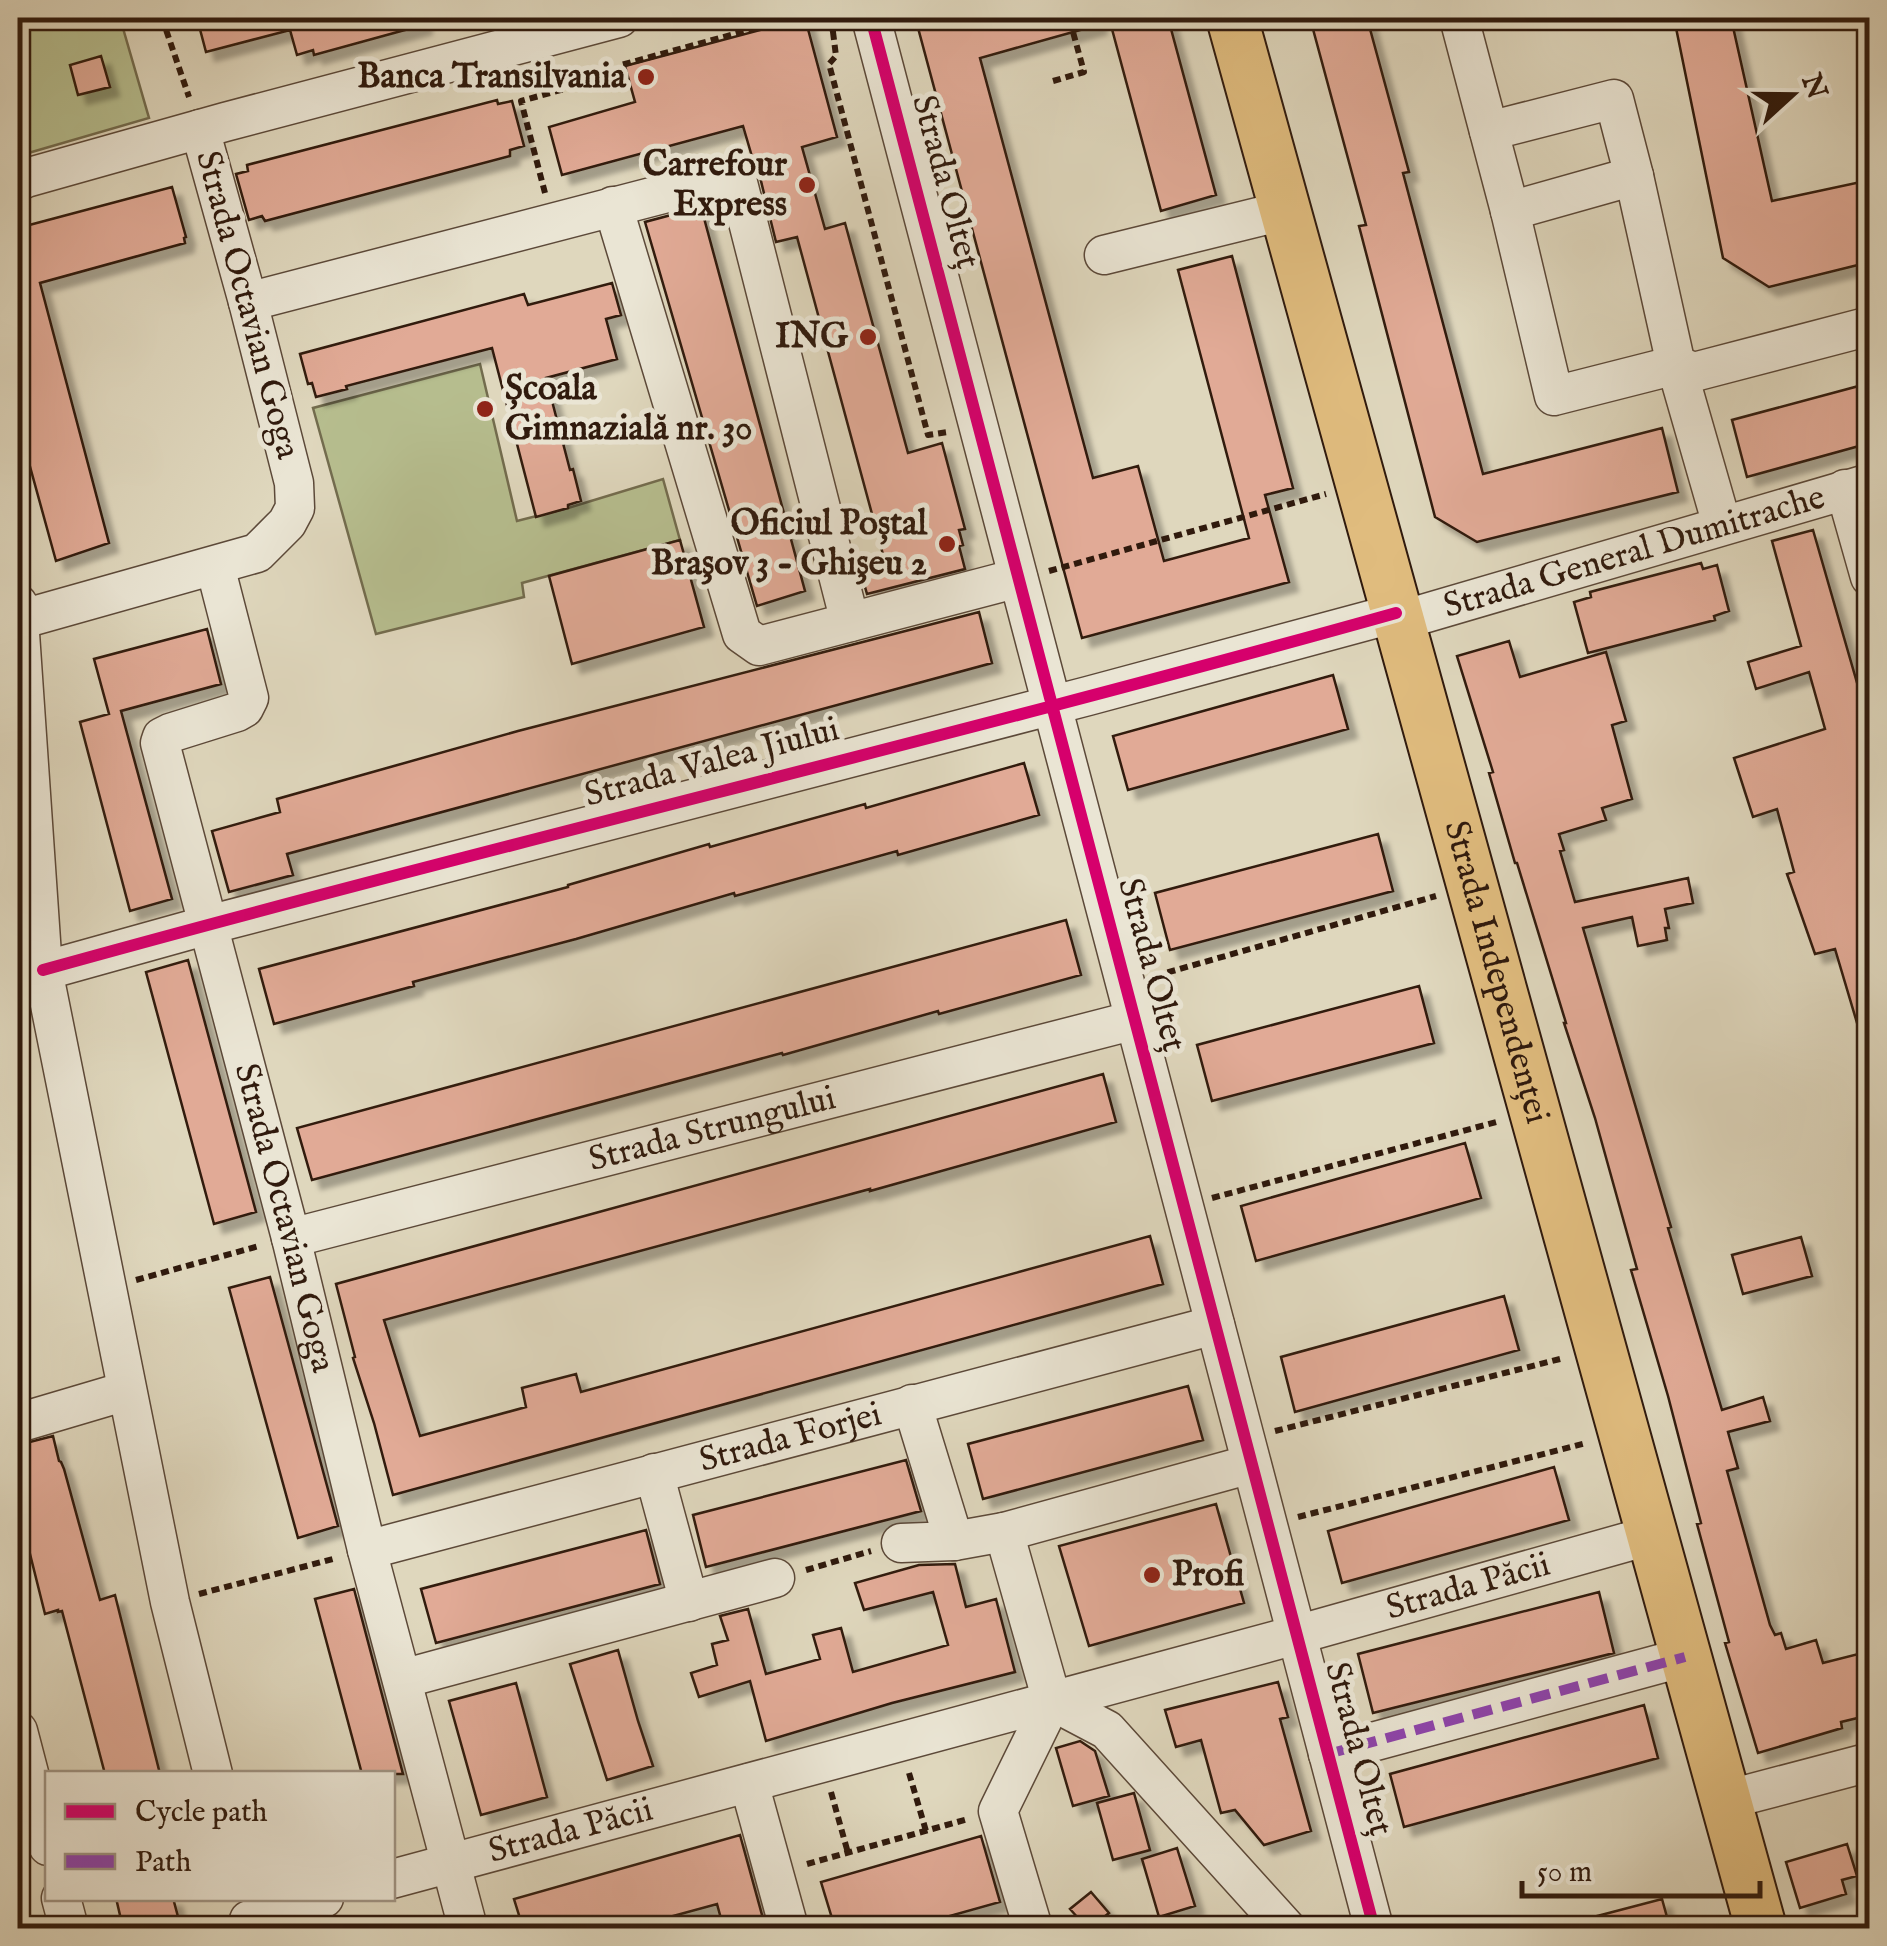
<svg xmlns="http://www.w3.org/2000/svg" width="1887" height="1946" viewBox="0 0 1887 1946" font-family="'IM FELL English',serif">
	<defs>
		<filter id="shadow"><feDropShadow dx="9" dy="9" stdDeviation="2.5" flood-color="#0004"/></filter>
	</defs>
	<rect width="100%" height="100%" fill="#dfd7bd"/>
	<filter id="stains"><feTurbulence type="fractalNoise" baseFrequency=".002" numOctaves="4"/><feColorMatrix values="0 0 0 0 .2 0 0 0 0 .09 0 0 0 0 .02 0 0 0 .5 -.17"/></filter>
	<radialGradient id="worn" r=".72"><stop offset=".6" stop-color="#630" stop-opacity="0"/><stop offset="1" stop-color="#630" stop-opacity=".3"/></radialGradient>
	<path fill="#b6bd8e" stroke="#736c4e" stroke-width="2.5" d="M18 18H120L149 118 18 156Z
		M480 364 517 521 568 508 663 479 680 540 522 583 524 597 376 634 313 408Z"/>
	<path fill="#e1aa96" stroke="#301a0d" stroke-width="2.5" filter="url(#shadow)" d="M197 18H422L423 25 314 55 313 50 297 55 290 30 206 52Z
		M805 18 837 137 802 147 825 229 845 223 908 453 942 443 965 529 959 530 963 545 959 546 965 569 867 594 860 569 885 562 797 237 776 242 758 169 753 160 743 126 562 175 549 127 635 102 625 66Z
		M938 18H1097L1098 25 980 58 1093 478 1138 466 1164 561 1249 538 1178 270 1232 256 1293 488 1265 495 1289 582 1082 638 917 24Z
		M1109 18H1168L1216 195 1161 211Z
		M1310 18H1367L1409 172 1403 173 1483 474 1662 428 1678 492 1477 542 1435 517 1359 226 1366 225Z
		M1674 18H1731L1772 201 1870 180V262L1769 287 1723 258Z
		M101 56 110 87 78 95 70 65Z
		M497 100 498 104 512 101 524 146 510 150V156L265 221 262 216 249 220 236 174 248 171 247 165Z
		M172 187 186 237 184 238 185 243 40 283 109 543 56 561 18 423V228Z
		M701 207 805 591 757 606 645 222Z
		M612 283 621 315 606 319 617 359 546 378 570 470 573 469 581 501 568 505V508L536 517 492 348 346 386 347 389 316 397 312 383 308 384 300 354 524 294 528 305Z
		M1870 383V443L1747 477 1732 420Z
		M1813 530 1870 728V1042L1863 1043 1835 949 1815 954 1787 874 1794 872 1777 809 1753 817 1734 758 1825 729 1809 672 1756 689 1748 662 1801 646 1772 541Z
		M680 540 704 627 572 664 549 576Z
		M1701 563 1703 569 1717 565 1729 611 1714 616 1715 620 1588 653 1574 602 1591 597 1590 592Z
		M979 612 992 663 287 854 293 875 229 892 212 831 280 812 277 799 518 731Z
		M207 629 221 684 121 711 172 899 130 911 80 722 109 714 94 659Z
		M1509 641 1520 677 1606 652 1626 721 1612 725 1632 799 1602 808 1606 820 1559 834 1564 850 1560 851 1575 902 1688 878 1693 903 1665 909 1669 928H1665L1667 940 1638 946 1632 917 1583 928 1671 1227 1668 1228 1722 1410 1763 1397 1770 1421 1728 1432 1738 1468 1727 1471 1770 1625 1775 1635 1781 1633 1786 1649 1816 1640 1823 1663 1870 1651V1715L1841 1722 1842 1728 1758 1753 1725 1643 1729 1642 1697 1524 1701 1523 1668 1396 1631 1270 1637 1269 1595 1118 1564 1023H1566L1517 863H1515L1489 773 1493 772 1457 656Z
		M1333 675 1348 729 1128 790 1113 736Z
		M1024 763 1039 815 898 855 897 851 735 896 734 893 576 939 413 982 414 986 274 1024 259 969 568 887V885L709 844 710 847 865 804 866 808Z
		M1378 834 1393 891 1170 950 1155 893Z
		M1066 920 1081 975 939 1014 938 1011 783 1055 782 1053 312 1180 297 1128Z
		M188 960 256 1212 214 1224 146 972Z
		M1419 986 1434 1043 1212 1101 1197 1045Z
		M1103 1074 1116 1122 870 1191V1189L384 1320 420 1436 526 1407 522 1388 576 1374 581 1392 1150 1236 1163 1284 393 1495 374 1423 353 1358 355 1357 336 1284Z
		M1465 1143 1481 1198 1256 1261 1241 1206Z
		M1801 1237 1812 1276 1743 1294 1732 1255Z
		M270 1277 338 1526 298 1538 229 1288Z
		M1504 1296 1519 1350 1295 1412 1281 1357Z
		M1188 1386 1203 1440 983 1499 968 1444Z
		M53 1436 59 1461 61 1462 64 1469 100 1600 115 1595 160 1774H105L62 1611 58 1612V1610L45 1614 18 1506V1445Z
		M906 1460 921 1511 706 1567 693 1515Z
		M1554 1467 1569 1520 1342 1583 1328 1531Z
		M1216 1504 1244 1603 1089 1646 1059 1546Z
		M646 1530 660 1584 436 1643 421 1589Z
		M955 1564 966 1607 996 1599 1015 1672 892 1703 766 1741 750 1681 699 1697 691 1673 717 1665 712 1644 728 1640 720 1616 748 1609 766 1674 820 1659 813 1635 841 1628 853 1672 948 1645 933 1592 864 1610 855 1583 919 1565Z
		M354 1589 403 1774H362L315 1599Z
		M1599 1592 1614 1653 1373 1713 1358 1654Z
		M618 1650 638 1721 653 1766 607 1780 570 1664Z
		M1278 1682 1288 1717 1280 1719 1311 1831 1264 1845 1235 1810 1221 1813 1201 1740 1176 1747 1165 1710Z
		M516 1683 547 1797 481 1815 449 1701Z
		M1644 1705 1658 1758 1404 1827 1390 1774Z
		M1080 1741 1095 1751 1109 1796 1073 1806 1056 1748Z
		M1134 1793 1150 1850 1113 1860 1097 1803Z
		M740 1835 762 1915 723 1926 717 1904 629 1928H523L514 1899Z
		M981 1836 1000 1902 907 1928H835L821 1882Z
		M1847 1844 1857 1876 1842 1880 1846 1894 1800 1908 1786 1862Z
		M1177 1848 1195 1906 1159 1917 1142 1859Z
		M1091 1892 1109 1913 1090 1928H1087L1070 1909Z
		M116 1898H173L181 1928H123Z
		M1662 1899 1670 1928H1583L1582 1920Z"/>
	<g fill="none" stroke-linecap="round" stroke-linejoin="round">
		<defs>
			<g id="minor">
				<path d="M871 18 1374 1928"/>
				<path d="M1459 18 1510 211 1554 396 1676 365 1694 372 1870 326"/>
				<path d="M1489 131 1614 99 1634 176 1676 365 1722 525"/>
				<path d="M18 182 26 178 225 122 619 18"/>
				<path d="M613 206 742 634 759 646 1018 578"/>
				<path d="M1510 211 1634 176"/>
				<path d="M1104 255 1287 210"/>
				<path d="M248 302 736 175 850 622"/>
				<path d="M1845 489 1870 577"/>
				<path id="s1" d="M215 566 249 698 244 708 237 712 170 733 162 737 160 743 291 1238 367 1550 468 1928"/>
				<path d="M18 604 43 970 170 1602 213 1774"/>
				<path d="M19 620 257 553 287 523 295 508 294 483 248 302 200 129"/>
				<path id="s2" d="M1399 621 1870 483"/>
				<path d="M18 978 208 925 1088 696 1396 613"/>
				<path id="s3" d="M291 1238 1135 1020"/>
				<path d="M912 1404 954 1541"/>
				<path d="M18 1423 126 1391"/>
				<path d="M654 1473 689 1602"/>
				<path d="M1004 1532 1052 1701 1107 1730 1286 1928"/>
				<path d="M901 1543 954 1541 1004 1532 1251 1464"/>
				<path id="s4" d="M367 1550 1215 1325"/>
				<path d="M402 1679 775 1578"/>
				<path d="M18 1731 48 1846"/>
				<path d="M1328 1754 1685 1657"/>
				<path d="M749 1783 789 1928"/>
				<path d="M1726 1800 1870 1762"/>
				<path id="s5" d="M392 1879 1296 1635 1652 1535"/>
				<path d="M61 1898 69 1928"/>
				<path d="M249 1920 324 1898"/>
				<path d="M1033 1928 998 1811 1052 1701"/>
			</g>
			<g id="major">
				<path id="s6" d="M1232 18 1761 1928"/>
			</g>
		</defs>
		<use href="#minor" stroke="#5c4939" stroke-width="41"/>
		<use href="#major" stroke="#301a0d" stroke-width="54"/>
		<path stroke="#301a0d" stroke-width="6" stroke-dasharray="8 5" stroke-linecap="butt" d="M162 18 189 97
			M829 18 833 32H836
			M833 32 836 56 829 64 928 435 948 432
			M1053 81 1084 72 1073 32
			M545 193 521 101 619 74 621 65 793 18
			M1049 571 1326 494
			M1155 976 1436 896
			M1212 1198 1500 1121
			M136 1280 259 1246
			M1275 1431 1564 1358
			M1298 1517 1586 1443
			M806 1570 871 1551
			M199 1594 337 1558
			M909 1773 926 1831
			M831 1792 848 1853
			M807 1864 968 1819"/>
		<use href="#minor" stroke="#eae5d4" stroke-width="38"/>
		<use href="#major" stroke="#e0bc7e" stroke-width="50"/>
		<path stroke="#8e44ad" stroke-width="10" stroke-dasharray="20 10" stroke-linecap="butt" d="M1328 1754 1685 1657"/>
		<defs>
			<path id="cycleway" d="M871 18 1374 1928
				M43 970C492 845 947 739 1396 613"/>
		</defs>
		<use href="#cycleway" stroke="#eae5d4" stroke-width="19"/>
		<use href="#cycleway" stroke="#d6006c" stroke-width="12"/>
	</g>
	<g fill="#8f2418" stroke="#eae5d4" stroke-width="4">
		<circle cx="646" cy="77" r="10"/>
		<circle cx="807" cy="185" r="10"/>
		<circle cx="868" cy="337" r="10"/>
		<circle cx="485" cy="409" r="10"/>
		<circle cx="947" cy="544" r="10"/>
		<circle cx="1152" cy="1575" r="10"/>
	</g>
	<g text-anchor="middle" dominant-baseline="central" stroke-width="10" stroke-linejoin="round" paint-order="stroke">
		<g font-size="35" font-weight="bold" fill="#301a0d" stroke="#eae5d4" text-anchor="end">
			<text x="626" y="77">Banca Transilvania</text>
			<text x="787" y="165">Carrefour<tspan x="787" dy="40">Express</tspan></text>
			<text x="848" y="337">ING</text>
			<text x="505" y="389" text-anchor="start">Școala<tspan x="505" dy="40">Gimnazială nr. 30</tspan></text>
			<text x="927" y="524">Oficiul Poștal<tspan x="927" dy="40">Braşov 3 - Ghişeu 2</tspan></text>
			<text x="1172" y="1575" text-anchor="start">Profi</text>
		</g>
		<g font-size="35" fill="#301a0d" stroke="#eae5d4">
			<text transform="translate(945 182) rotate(75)">Strada Olteț</text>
			<text transform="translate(247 305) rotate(75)">Strada Octavian Goga</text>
			<text stroke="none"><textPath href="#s2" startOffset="245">Strada General Dumitrache</textPath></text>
			<text transform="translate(712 763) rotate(-15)">Strada Valea Jiului</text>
			<text transform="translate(1151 965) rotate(75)">Strada Olteț</text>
			<text stroke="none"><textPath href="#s6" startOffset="990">Strada Independenței</textPath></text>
			<text stroke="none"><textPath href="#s3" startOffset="435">Strada Strungului</textPath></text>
			<text stroke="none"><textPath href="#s1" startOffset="732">Strada Octavian Goga</textPath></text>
			<text stroke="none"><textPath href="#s4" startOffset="438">Strada Forjei</textPath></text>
			<text stroke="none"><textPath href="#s5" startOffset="1115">Strada Păcii</textPath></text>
			<text transform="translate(1358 1749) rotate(75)">Strada Olteț</text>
			<text stroke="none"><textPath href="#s5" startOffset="185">Strada Păcii</textPath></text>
		</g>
	</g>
	<rect width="1887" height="1946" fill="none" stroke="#dfd7bd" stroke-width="60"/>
	<rect x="20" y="20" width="1847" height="1906" fill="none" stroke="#301a0d" stroke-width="5"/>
	<rect x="30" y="30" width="1827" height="1886" fill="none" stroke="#301a0d" stroke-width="2.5"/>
	<rect x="45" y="1771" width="350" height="130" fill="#eae5d4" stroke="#a09484" stroke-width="2.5"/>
	<rect x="65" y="1804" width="50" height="15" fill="#d6006c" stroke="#a09484" stroke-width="2.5"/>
	<text x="135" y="1821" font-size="30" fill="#301a0d">Cycle path</text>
	<rect x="65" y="1854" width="50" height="15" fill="#8e44ad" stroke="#a09484" stroke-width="2.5"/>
	<text x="135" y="1871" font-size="30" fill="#301a0d">Path</text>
	<g transform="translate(1792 95) rotate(69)" stroke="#eae5d4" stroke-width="8" paint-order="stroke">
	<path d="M0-8L18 38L0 25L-18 38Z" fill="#301a0d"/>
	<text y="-15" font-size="28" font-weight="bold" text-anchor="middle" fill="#301a0d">N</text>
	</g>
	<path d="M1522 1881v15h238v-15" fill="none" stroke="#301a0d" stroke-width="5"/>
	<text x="1537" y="1881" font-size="30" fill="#301a0d" stroke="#eae5d4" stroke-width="8" paint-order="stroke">50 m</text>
	<rect width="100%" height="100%" filter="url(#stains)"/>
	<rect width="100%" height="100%" fill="url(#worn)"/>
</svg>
